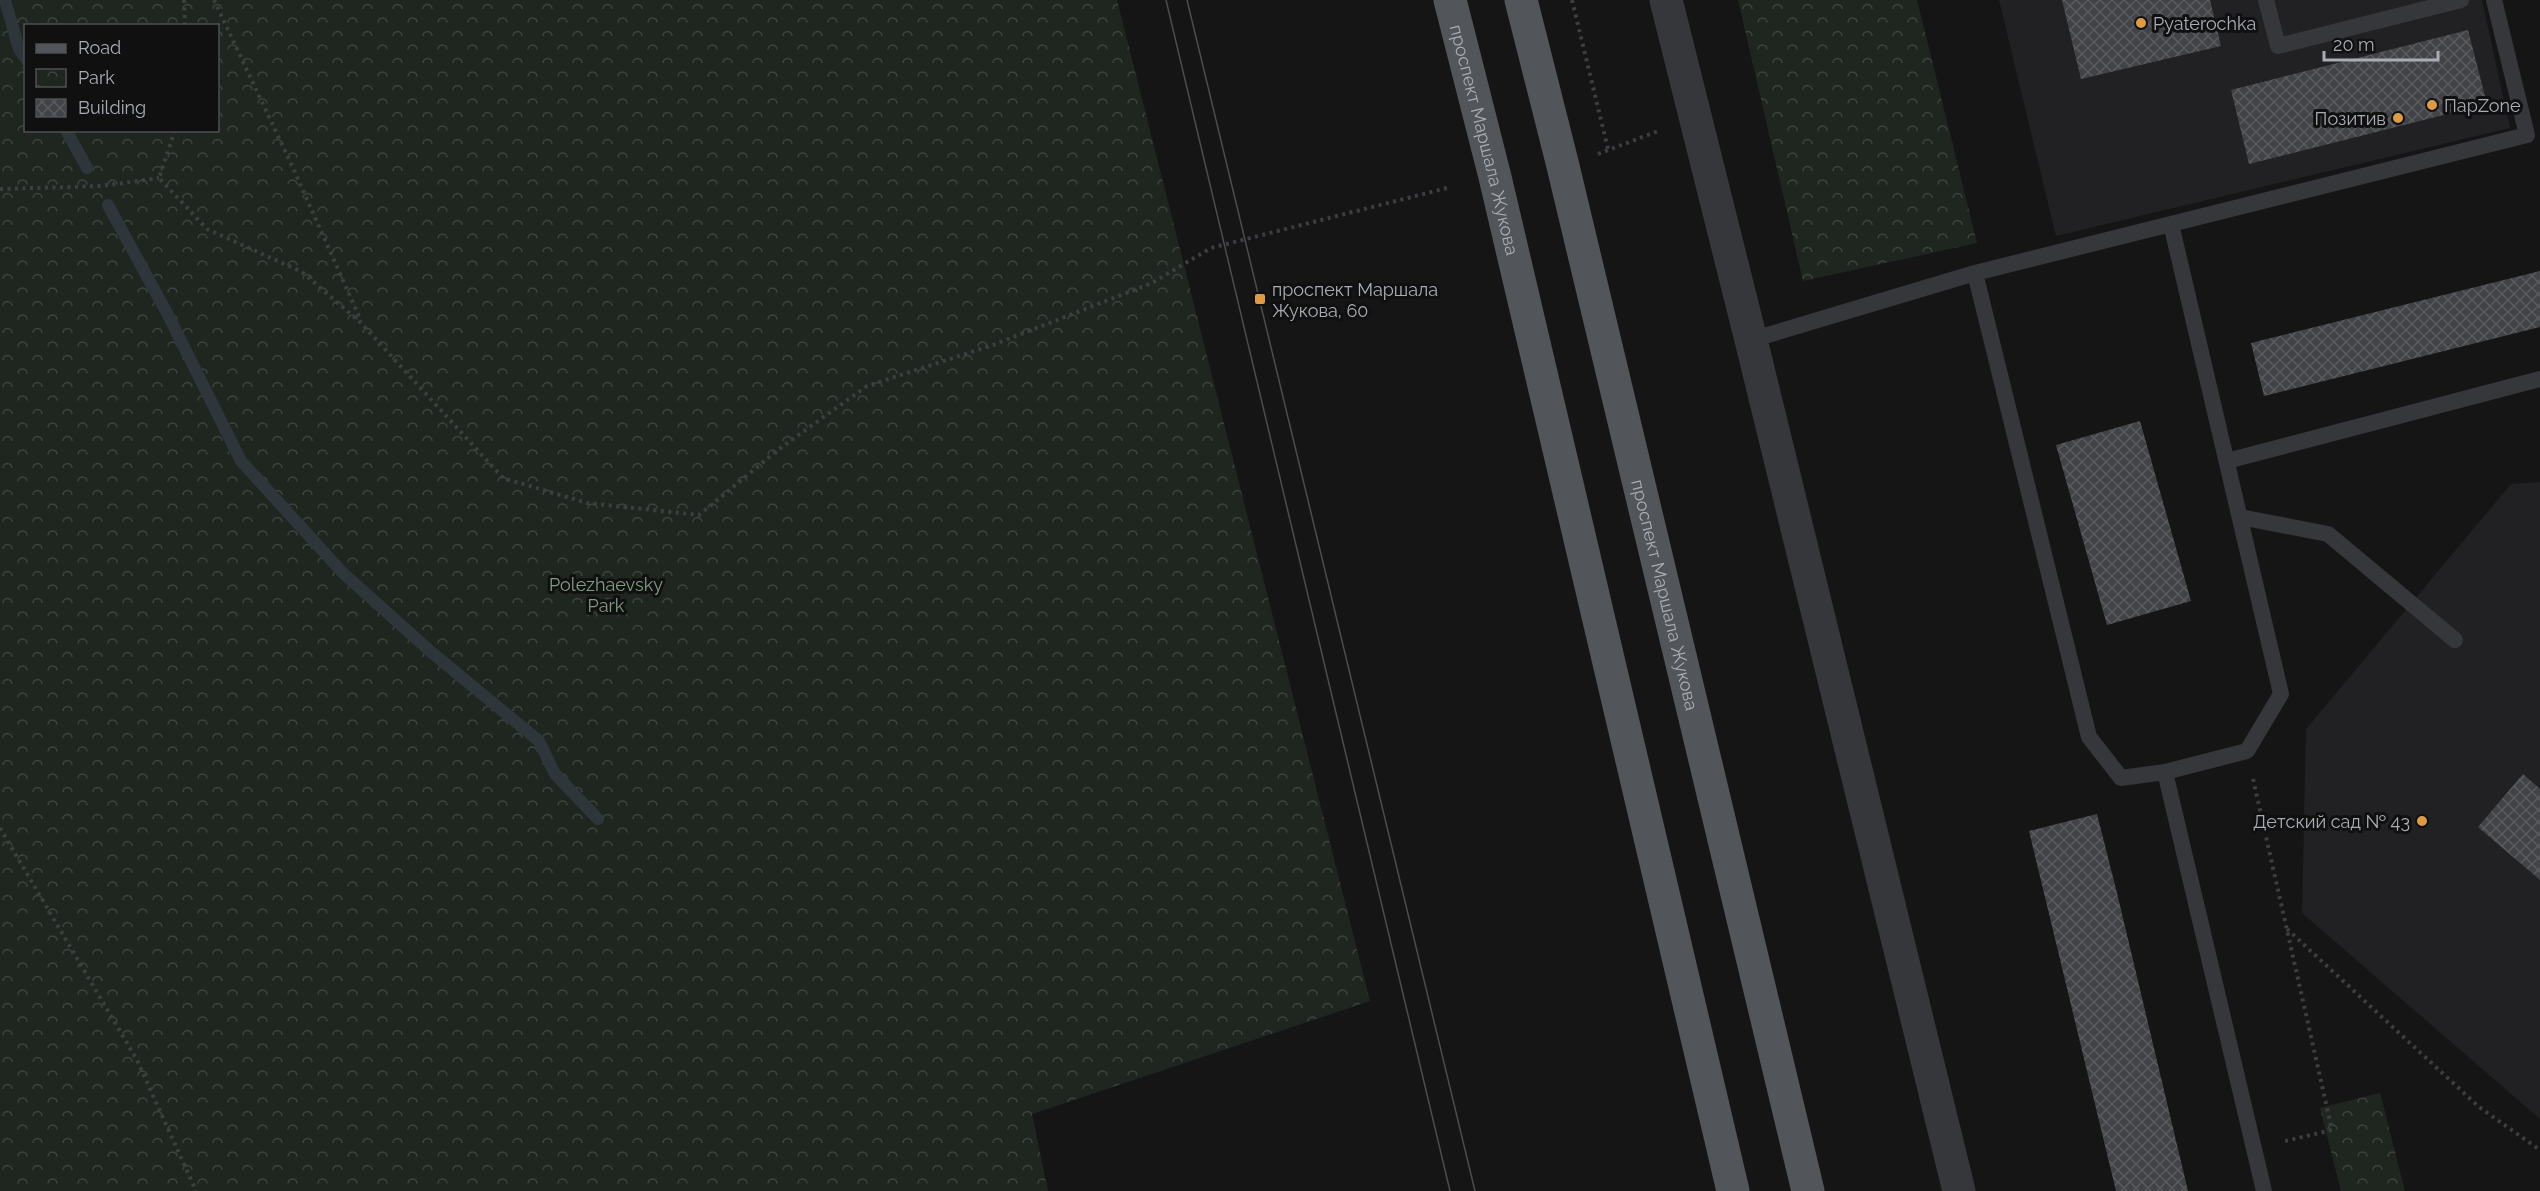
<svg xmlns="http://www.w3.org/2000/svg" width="2540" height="1191" viewBox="0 0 2540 1191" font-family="Raleway,sans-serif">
	<defs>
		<pattern id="park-crowns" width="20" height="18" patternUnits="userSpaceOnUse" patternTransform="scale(1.5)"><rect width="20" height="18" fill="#1f261f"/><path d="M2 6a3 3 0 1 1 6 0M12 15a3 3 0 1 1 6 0" fill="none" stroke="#3d433d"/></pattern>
		<pattern id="building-cross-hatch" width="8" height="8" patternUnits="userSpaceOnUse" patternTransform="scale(1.5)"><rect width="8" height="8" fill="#424346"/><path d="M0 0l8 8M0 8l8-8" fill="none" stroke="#5a5b5e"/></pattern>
	</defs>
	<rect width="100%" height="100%" fill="#151516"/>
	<path fill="#212123" d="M1999 0H2482L2510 128 2056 236Z
		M2540 482V1119L2302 913 2306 729 2511 484Z"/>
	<path fill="url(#park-crowns)" fill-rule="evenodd" d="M0 0H1117L1370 1001 1032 1114 1048 1191H0ZM26 26H218V130H26Z
		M1738 0H1917L1977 243 1803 281Z
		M2380 1093 2405 1191H2341L2320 1108Z"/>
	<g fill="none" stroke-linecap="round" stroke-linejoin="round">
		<path stroke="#2e363b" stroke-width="12" d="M5 0 19 49 26 59
			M66 130 87 168
			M108 205 167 313 241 461 343 573 430 651 539 741 555 774 598 819"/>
	</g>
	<path fill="url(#building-cross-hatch)" d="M2062 0H2210L2221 46 2081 79Z
		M2468 30 2487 104 2249 164 2231 90Z
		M2540 271V327L2264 396 2251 343Z
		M2140 421 2191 601 2107 625 2056 445Z
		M2523 774 2540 789V880L2478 827Z
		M2097 814 2117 893 2188 1191H2116L2029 831Z"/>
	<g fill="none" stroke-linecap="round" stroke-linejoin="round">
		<path stroke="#3c3e42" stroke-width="4" stroke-dasharray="3 4.5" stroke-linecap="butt" d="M184 0 185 26
			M214 0 293 168 361 321
			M1572 0 1608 149
			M175 130 159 178 207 229 302 272 361 323 503 478 587 503 699 515 779 449 867 386 993 345 1152 283 1211 248 1451 187
			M1598 154 1661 130
			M0 189 101 186 159 178
			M2253 779 2332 1130 2281 1142
			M0 828 137 1060 196 1191
			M2287 929 2479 1107 2540 1150"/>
		<path stroke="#36373b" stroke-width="16" d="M2266 0 2278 46 2461 0
			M1975 273 2527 135 2494 0
			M1751 340 1975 273 2089 737 2121 778 2165 772 2264 1191
			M2227 461 2540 379
			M2240 517 2328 534 2455 640
			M2165 772 2247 751 2281 694 2171 224"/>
		<path stroke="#36373b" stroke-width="33" d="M1666 0 1751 340 1959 1191"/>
		<g stroke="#525559" stroke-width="33">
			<path id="s1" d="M1450 0 1495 177 1733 1191"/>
			<path id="s2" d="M1521 0 1562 162 1808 1191"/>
		</g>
		<path stroke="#4b4d52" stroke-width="1.5" d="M1166 0 1450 1191
			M1187 0 1475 1191"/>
	</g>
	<g fill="#df9b44" stroke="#101011" stroke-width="2">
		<circle cx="2141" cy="23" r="6"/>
		<circle cx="2432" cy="105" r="6"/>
		<circle cx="2398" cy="118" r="6"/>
		<rect x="1254" y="293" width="12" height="12" rx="3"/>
		<circle cx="2422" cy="821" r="6"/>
	</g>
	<g text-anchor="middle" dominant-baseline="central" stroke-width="6" stroke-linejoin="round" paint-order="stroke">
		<g font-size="18" fill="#a8adb5" stroke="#101011" text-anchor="start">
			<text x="2153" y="23">Pyaterochka</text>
			<text x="2444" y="105">ПарZone</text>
			<text x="2386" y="118" text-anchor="end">Позитив</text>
			<text x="1272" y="289">проспект Маршала<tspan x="1272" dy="21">Жукова, 60</tspan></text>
			<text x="2410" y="821" text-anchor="end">Детский сад № 43</text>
		</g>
		<g font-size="18" fill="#a8adb5" stroke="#101011">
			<text stroke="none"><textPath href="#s1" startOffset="144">проспект Маршала Жукова</textPath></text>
			<text stroke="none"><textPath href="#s2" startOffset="612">проспект Маршала Жукова</textPath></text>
		</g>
		<g font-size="18" fill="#829e81" stroke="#101011">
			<text x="606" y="584">Polezhaevsky<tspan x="606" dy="21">Park</tspan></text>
		</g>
	</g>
	<rect x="24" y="24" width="195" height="108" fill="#101011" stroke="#4d4f53" stroke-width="1.5"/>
	<rect x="36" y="44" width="30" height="9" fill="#525559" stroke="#4d4f53" stroke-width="1.5"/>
	<text x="78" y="54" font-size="18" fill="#a8adb5">Road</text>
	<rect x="36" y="69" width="30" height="18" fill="url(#park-crowns)" stroke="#4d4f53" stroke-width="1.5"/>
	<text x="78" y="84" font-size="18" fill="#a8adb5">Park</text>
	<rect x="36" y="99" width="30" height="18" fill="url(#building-cross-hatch)" stroke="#4d4f53" stroke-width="1.5"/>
	<text x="78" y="114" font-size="18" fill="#a8adb5">Building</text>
	<path d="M2324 51v9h114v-9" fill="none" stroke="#a8adb5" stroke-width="3"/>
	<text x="2333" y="51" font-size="18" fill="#a8adb5" stroke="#101011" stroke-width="4.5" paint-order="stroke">20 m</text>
</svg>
